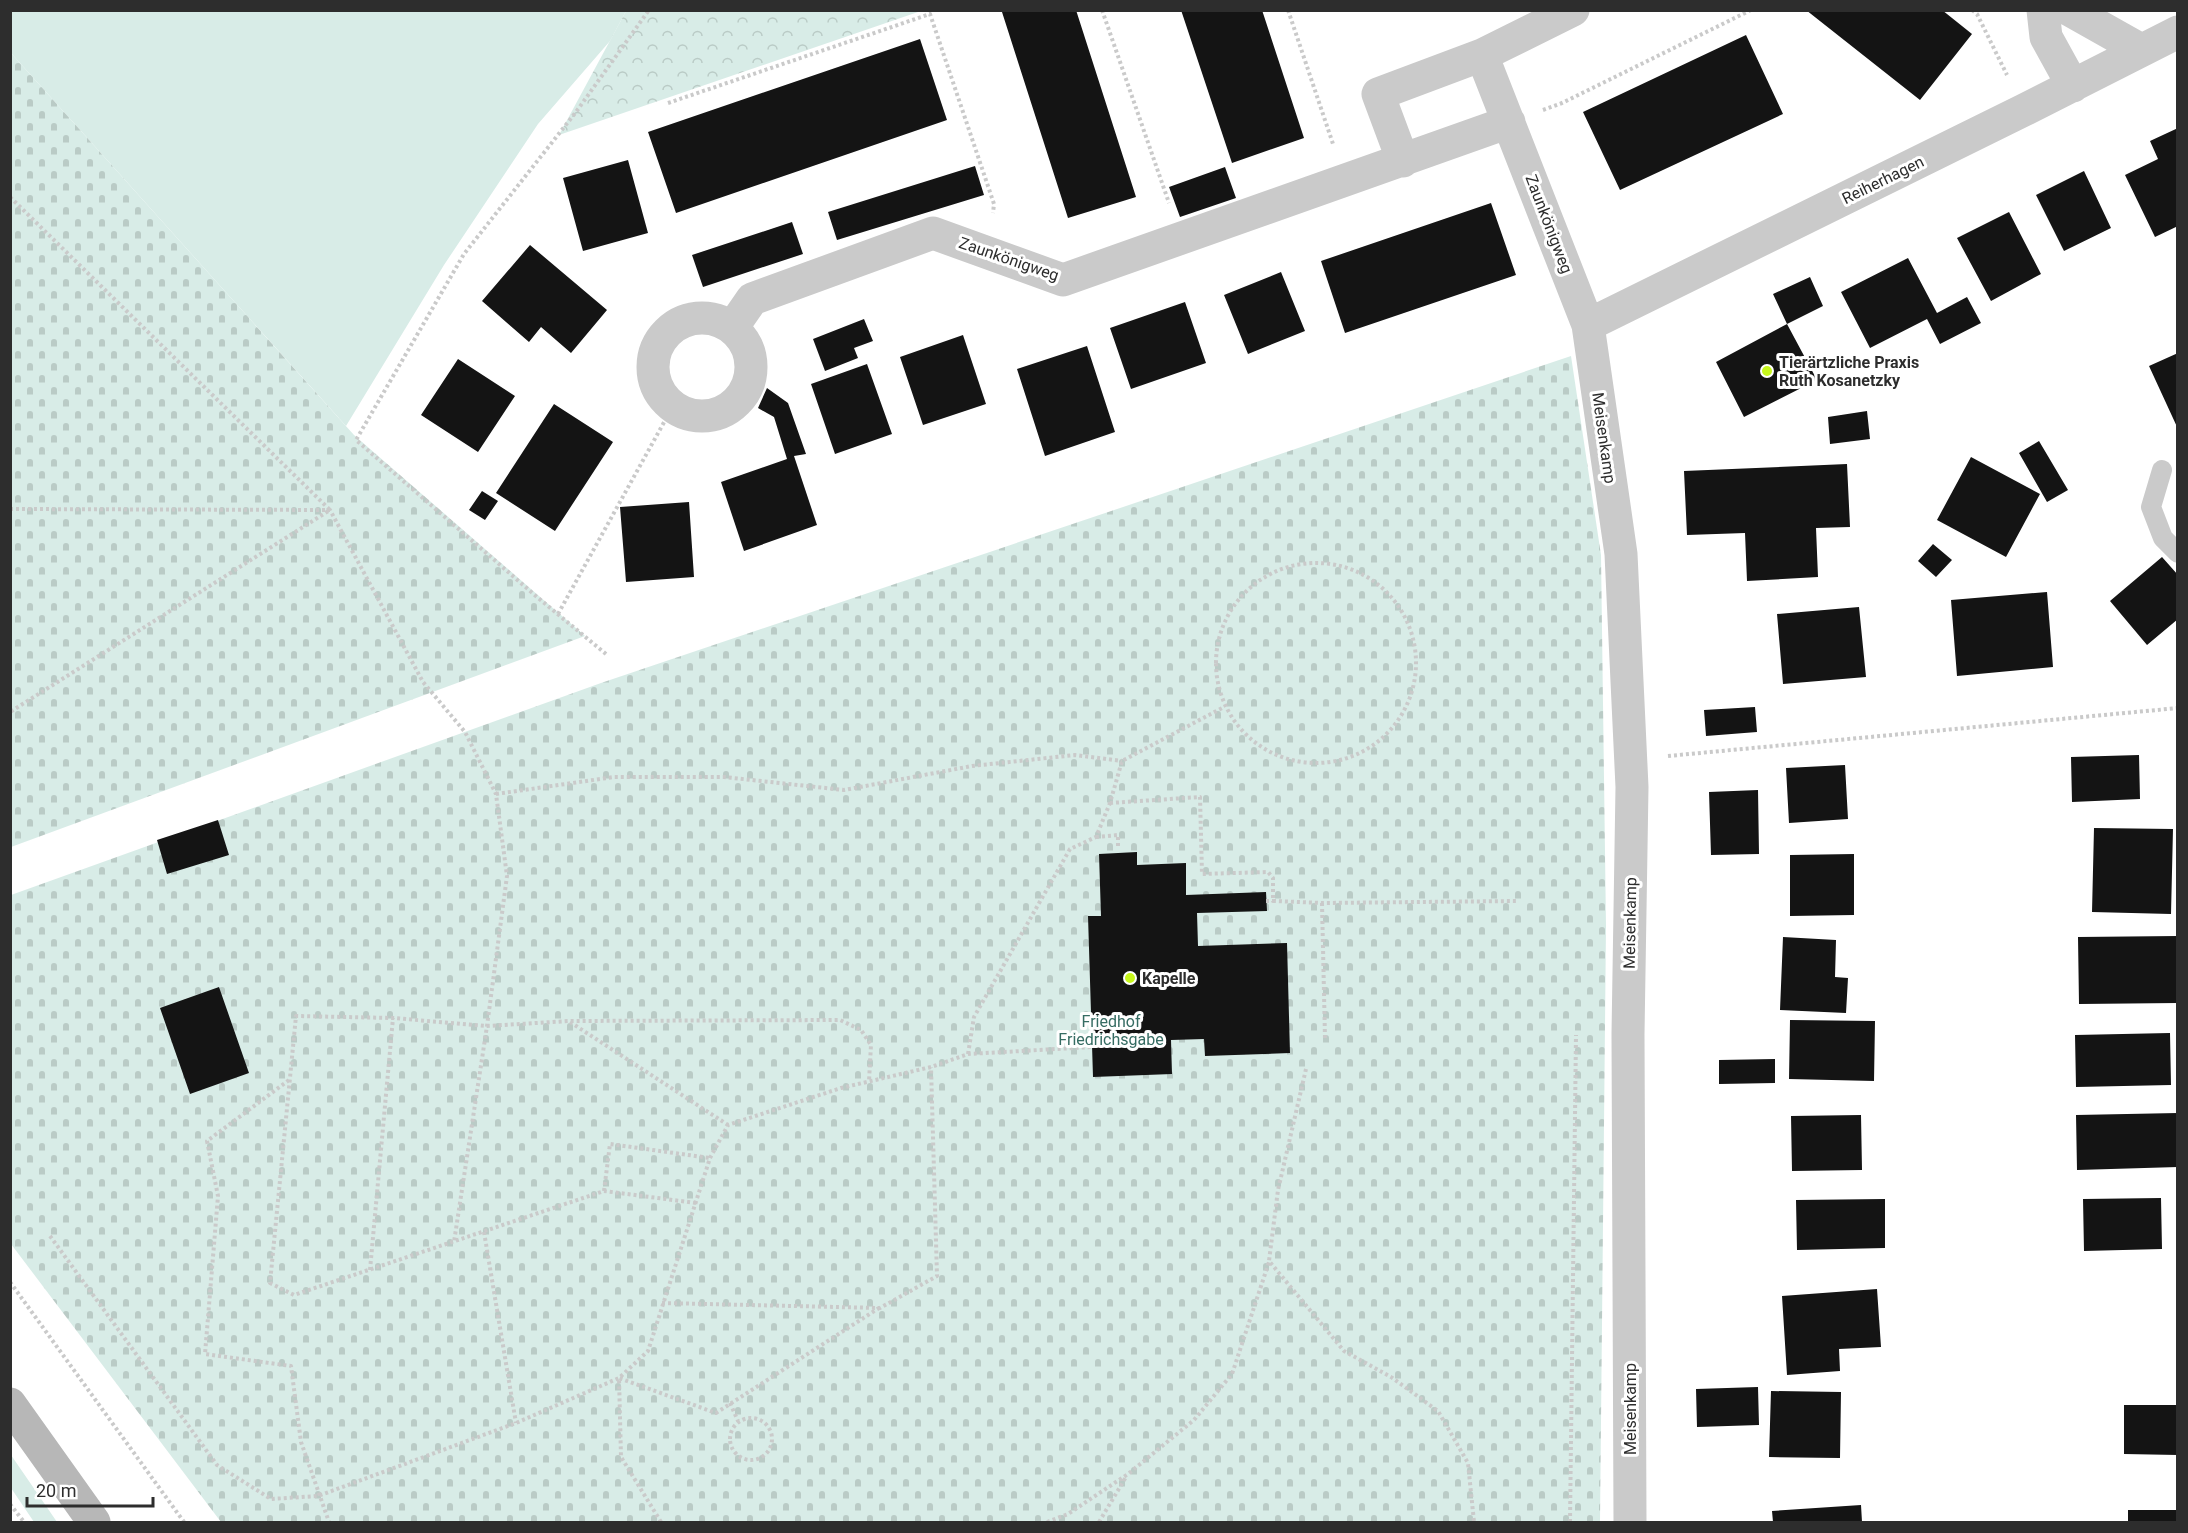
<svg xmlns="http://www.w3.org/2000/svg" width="2188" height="1533" viewBox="0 0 2188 1533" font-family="Roboto,sans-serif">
	<defs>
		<pattern id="cemetery-stones" width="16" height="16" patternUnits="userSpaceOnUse" patternTransform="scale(1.5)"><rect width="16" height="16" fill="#d8ece7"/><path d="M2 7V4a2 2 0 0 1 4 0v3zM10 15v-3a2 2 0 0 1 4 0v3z" fill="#bacbc6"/></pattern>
		<pattern id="park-crowns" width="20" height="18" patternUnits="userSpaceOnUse" patternTransform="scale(1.5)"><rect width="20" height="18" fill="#d8ece7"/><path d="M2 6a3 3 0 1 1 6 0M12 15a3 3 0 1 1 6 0" fill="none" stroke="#bacbc6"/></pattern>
	</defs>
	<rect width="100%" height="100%" fill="#fff"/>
	<path fill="#d8ece7" d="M10 11 11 10 626 11 610 41 538 124 444 265 346 426 11 53Z
		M10 1455H11L57 1522H34L11 1488Z"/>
	<path fill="url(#cemetery-stones)" d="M11 53 354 435 585 636 11 847Z
		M1571 356 1601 555 1606 926 1600 1522H221L11 1244V895L601 683Z"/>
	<path fill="url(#park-crowns)" d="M626 11V10L921 11 559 135Z"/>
	<path fill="#141414" d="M1007 10H1076L1136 197 1068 218 1002 12Z
		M1181 10H1262L1304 138 1232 163Z
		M1806 10H1942L1972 34 1920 100Z
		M1746 35 1783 114 1620 190 1583 112Z
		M920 39 947 120 676 213 648 132Z
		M2178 128V194L2176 195 2178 226 2155 237 2125 175 2158 159 2150 141Z
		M628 160 648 233 583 251 563 178Z
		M975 166 984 195 837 240 828 212Z
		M1225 167 1236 198 1180 217 1169 187Z
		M2084 171 2111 228 2064 251 2036 195Z
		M1491 203 1516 275 1345 333 1321 261Z
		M2009 212 2041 274 1991 301 1957 238Z
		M792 222 803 254 703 287 692 255Z
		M530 245 607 310 571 353 541 327 529 342 482 301Z
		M1908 258 1937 313 1967 297 1981 323 1940 344 1927 319 1870 348 1841 292Z
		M1281 272 1305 331 1248 354 1224 295Z
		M1810 277 1823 306 1787 324 1773 294Z
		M1185 302 1206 363 1131 389 1110 328Z
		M864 319 873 341 854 348 858 358 825 371 813 339Z
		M1787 324 1817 380 1744 417 1716 362Z
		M963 335 986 404 923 425 900 357Z
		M1087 346 1115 432 1045 456 1017 369Z
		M2178 353V429L2149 366Z
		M458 359 515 396 478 452 421 415Z
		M867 364 892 434 835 454 811 384Z
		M767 388 788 403 806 454 794 456 817 525 744 551 721 482 787 459 774 417 758 408Z
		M554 404 613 442 555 531 496 493Z
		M1867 411 1870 439 1830 444 1828 417Z
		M2039 441 2068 490 2047 502 2019 453Z
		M1971 457 2040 494 2006 557 1937 520Z
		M1847 464 1850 527 1816 528 1818 577 1747 581 1745 533 1687 535 1684 471Z
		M482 491 498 501 485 520 469 510Z
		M689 502 694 577 626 582 620 507Z
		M1933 544 1952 560 1936 577 1918 561Z
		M2162 557 2178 575V619L2147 645 2110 601Z
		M2047 592 2053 667 1957 676 1951 600Z
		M1859 607 1866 677 1783 684 1777 614Z
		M1755 707 1757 732 1706 736 1704 710Z
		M2139 755 2140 799 2072 802 2071 757Z
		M1845 765 1848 819 1789 823 1786 768Z
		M1758 790 1759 854 1711 855 1709 792Z
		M218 820 229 855 167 874 157 840Z
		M2094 828 2173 829 2171 914 2092 912Z
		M1137 852V865L1186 863V895L1266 892 1267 911 1197 913 1198 946 1287 943 1290 1053 1205 1056 1204 1039 1171 1040 1172 1074 1093 1077 1088 916H1101L1099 854Z
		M1854 854V915L1790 916V855Z
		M2178 936V1003L2079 1004 2078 937Z
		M1783 937 1836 940 1835 977 1848 978 1846 1013 1780 1010Z
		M219 987 249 1073 190 1094 160 1008Z
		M1790 1020 1875 1021 1874 1081 1789 1079Z
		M2170 1033 2171 1085 2076 1087 2075 1035Z
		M1775 1059V1083L1719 1084V1060Z
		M2178 1113V1167L2077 1170 2076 1115Z
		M1861 1115 1862 1170 1792 1171 1791 1116Z
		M2161 1198 2162 1249 2084 1251 2083 1199Z
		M1885 1199V1248L1797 1250 1796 1200Z
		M1877 1289 1881 1347 1839 1349 1840 1371 1787 1375 1782 1296Z
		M1758 1387 1759 1425 1697 1427 1696 1389Z
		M1771 1391 1841 1392 1840 1458 1769 1457Z
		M2124 1405H2178V1455L2124 1454Z
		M1861 1505 1862 1522H1773L1772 1511Z
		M2128 1510H2178V1522H2128Z"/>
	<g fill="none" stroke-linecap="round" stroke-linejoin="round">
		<path stroke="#cacaca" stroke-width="4" stroke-dasharray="3 3" stroke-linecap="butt" d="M1102 10 1169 203
			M1288 10 1333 144
			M1972 10 1977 14 2007 75
			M668 103 930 14 994 204 993 213
			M1543 110 1562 103 1751 10
			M10 197 330 510 10 712
			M10 509 330 510 423 682 465 732 496 794 507 876 487 1026 454 1242
			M1216 663a100 100 0 1 1 200 0a100 100 0 1 1-200 0Z
			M558 614 673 406
			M606 654 537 597 356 440 464 254 576 112 649 10
			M1668 756 2178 708
			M496 794 614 777H724L844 790 972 766 1075 755 1122 761
			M1110 803 1200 797 1202 874 1268 872 1273 878V901L1322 903 1517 901
			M1096 837 1118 835V846
			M1266 901H1273
			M1322 903 1325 1038
			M570 1022 728 1125
			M968 1054 974 1017 1070 849 1096 837 1110 803 1122 761 1224 707
			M1306 1069 1278 1190 1269 1261 1344 1351 1391 1377 1438 1411 1468 1463 1474 1522
			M289 1080 207 1141 218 1196 205 1354 291 1366 301 1442 329 1522
			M604 1191 610 1144 710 1158
			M696 1203 604 1191 294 1295 270 1283 296 1016 393 1018 487 1026 569 1021 840 1020 861 1030 871 1045 869 1081
			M484 1232 516 1423
			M50 1236 217 1465 271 1499 318 1496 516 1423 619 1378 648 1351 710 1158 728 1125 841 1088 931 1067 968 1054 1092 1047
			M370 1270 393 1018
			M10 1282 184 1522
			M662 1303 880 1308 937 1276 931 1067
			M730 1403 738 1421
			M730 1439a21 21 0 1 1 42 0a21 21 0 1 1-42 0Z
			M10 1504 24 1522
			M661 1522 621 1457 619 1378 716 1413 879 1308
			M1047 1522 1068 1514 1128 1474 1194 1420 1232 1374 1269 1262
			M1099 1522 1126 1477
			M1570 1522 1576 1035"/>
		<path stroke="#cacaca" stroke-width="20" d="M2162 470 2151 507 2163 538 2178 553"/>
		<path stroke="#cacaca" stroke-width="33" d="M2043 10 2046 37 2073 86
			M2070 10 2141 50
			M1482 55 1588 325 1621 554 1632 787 1628 1034 1630 1522
			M1403 161 1378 94 1482 55 1573 10
			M653 367a49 49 0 1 1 98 0a49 49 0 1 1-98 0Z
			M1588 325 2024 110 2178 32
			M732 328 752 299 933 233 1063 280 1509 122"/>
		<path stroke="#b7b7b7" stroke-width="33" d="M10 1404 94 1522"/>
	</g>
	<g fill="#c7f71c" stroke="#fff" stroke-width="2">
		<circle cx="1767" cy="371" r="6"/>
		<circle cx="1130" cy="978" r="6"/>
	</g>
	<g text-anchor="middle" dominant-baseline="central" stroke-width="6" stroke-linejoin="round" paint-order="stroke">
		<g font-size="16" fill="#2d2d2d" stroke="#fff">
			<text transform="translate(1883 180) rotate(-26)">Reiherhagen</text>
			<text transform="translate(1549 224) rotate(69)">Zaunkönigweg</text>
			<text transform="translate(1009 259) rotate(19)">Zaunkönigweg</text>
			<text transform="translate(1604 438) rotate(82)">Meisenkamp</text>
			<text transform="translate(1630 923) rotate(-89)">Meisenkamp</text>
			<text transform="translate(1630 1409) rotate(-90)">Meisenkamp</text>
		</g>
		<g font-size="16" font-weight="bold" fill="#2d2d2d" stroke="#fff" text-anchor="start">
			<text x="1779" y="362">Tierärtzliche Praxis<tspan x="1779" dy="18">Ruth Kosanetzky</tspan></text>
			<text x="1142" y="978">Kapelle</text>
		</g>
		<g font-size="16" fill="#366c63" stroke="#fff">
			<text x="1111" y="1021">Friedhof<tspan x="1111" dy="18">Friedrichsgabe</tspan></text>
		</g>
	</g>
	<rect width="2188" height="1533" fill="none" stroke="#2d2d2d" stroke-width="24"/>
	<path d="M27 1497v9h126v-9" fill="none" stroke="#2d2d2d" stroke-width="3"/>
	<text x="36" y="1497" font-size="18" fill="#2d2d2d" stroke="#ffffff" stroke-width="4.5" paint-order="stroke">20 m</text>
</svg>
